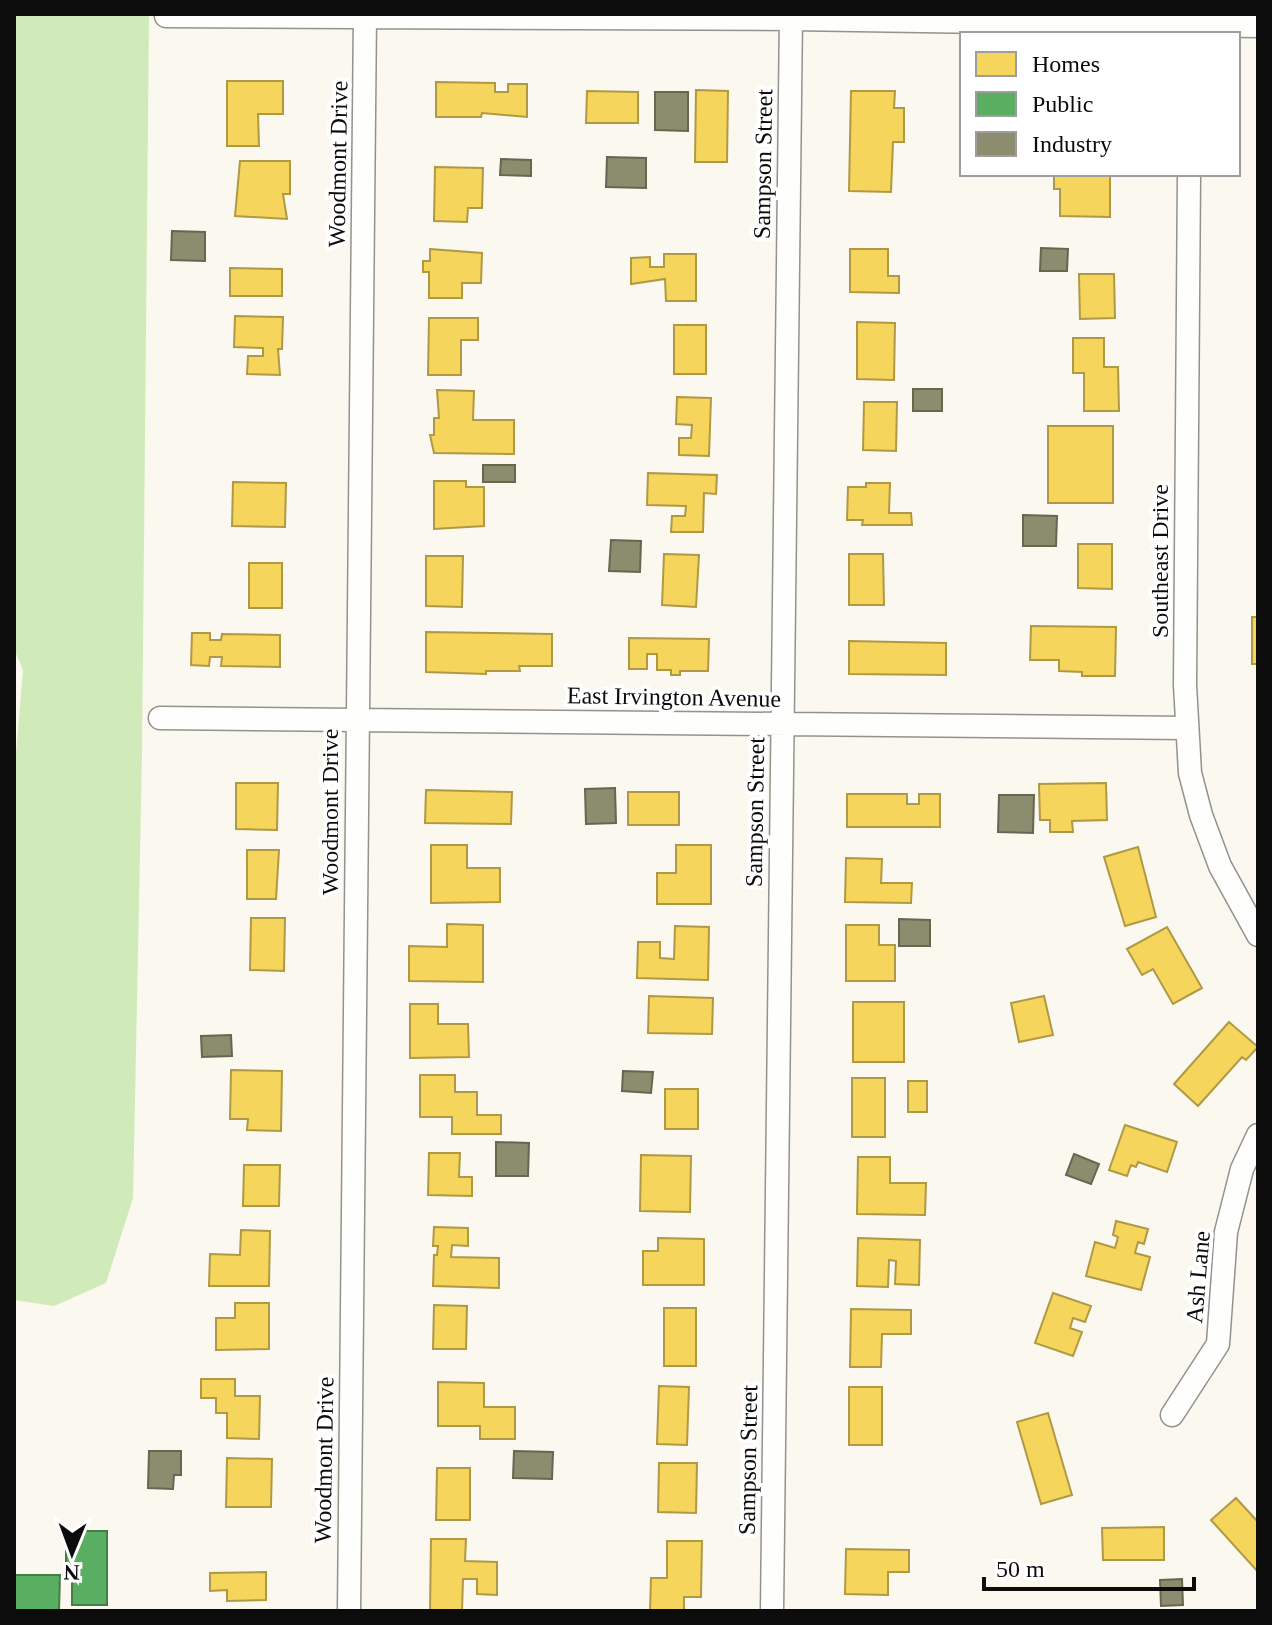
<svg xmlns="http://www.w3.org/2000/svg" width="1272" height="1625" viewBox="0 0 1272 1625" font-family="Georgia,serif">
	<rect width="100%" height="100%" fill="#faf8ef"/>
	<path fill="#d1eaba" d="M14 14H149L142 754 133 1198 106 1283 54 1306 14 1300V776L23 670 14 649Z"/>
	<path fill="#f6d55c" stroke="#b09944" stroke-width="2" d="M227 81H283V114H258L259 146H227Z
		M436 82 495 83V92H508V84H527V117L482 113 481 117H436Z
		M696 90 728 91 727 162H695Z
		M587 91 638 92V123H586Z
		M851 91H895L894 108H904V142H893L891 192 849 191Z
		M240 161H290V194H283L287 219 235 216Z
		M435 167 483 168 482 208H468L467 222 434 221Z
		M1054 174H1110V217L1060 216V189H1054Z
		M430 249 482 253 481 283H462V298H429V272H423V261H430Z
		M850 249H888V276H899V293L850 292Z
		M664 254H696V301H666L665 279 631 284V258L650 257V267H664Z
		M230 268 282 269V296H230Z
		M1079 274H1114L1115 318 1080 319Z
		M235 316 283 317 282 349H278L280 375 247 374 248 356H263V348L234 347Z
		M429 318H478V340H461V375H428Z
		M857 322 895 323 894 380 857 379Z
		M674 325H706V374H674Z
		M1073 338H1104V367H1118L1119 411H1084V373H1073Z
		M437 390 474 391 473 420H514V454L434 453 430 435H434V418H439Z
		M677 397 711 398 709 456 679 455V438H691L692 425 676 424Z
		M864 402H897L896 451 863 450Z
		M1048 426H1113V503H1048Z
		M648 473 717 475 716 494 704 493 703 532H671L672 516H685L686 506 647 505Z
		M434 481H466V487H484V526L434 529Z
		M233 482 286 483 285 527 232 526Z
		M866 483H890L889 513H911L912 525H862L863 520H847L848 487H866Z
		M1078 544H1112V589L1078 588Z
		M664 554 699 555 696 607 662 605Z
		M849 554H883L884 605H849Z
		M426 556H463L462 607 426 606Z
		M249 563H282V608H249Z
		M1252 617H1258V664H1252Z
		M1031 626 1116 627 1115 676H1082V672L1059 671V660H1030Z
		M426 632 552 634V666H519L520 671H486V674L426 672Z
		M192 633H210V640H221L222 634 280 635V667L221 666 222 657H210L209 666 191 665Z
		M629 638 709 639 708 671H680V675H671V670H657V654H647V669H629Z
		M849 641 946 643V675L849 674Z
		M236 783H278L277 830 236 829Z
		M1106 783 1107 820 1072 821 1073 832H1050V820H1040L1039 784Z
		M426 790 512 792 511 824 425 823Z
		M628 792H679V825H628Z
		M847 794H907V804H919V794H940V827H847Z
		M431 845H467V868H500V902L431 903Z
		M676 845H711V904H657V873H676Z
		M1138 847 1156 917 1125 926 1104 857Z
		M247 850H279L276 899H247Z
		M846 858 882 859 881 883H912L911 903 845 902Z
		M251 918H285L284 971 250 970Z
		M447 924 483 925V982L409 981V946L447 947Z
		M846 925H879V945H895V981H846Z
		M675 926 709 927 708 980 637 978 638 942H660V958L674 959Z
		M1167 927 1202 988 1173 1004 1153 969 1142 975 1127 949Z
		M649 996 713 998 712 1034 648 1033Z
		M1044 996 1053 1035 1019 1042 1011 1003Z
		M853 1002H904V1062H853Z
		M410 1004H438V1024H468L469 1057 410 1058Z
		M1229 1022 1258 1047 1246 1060 1242 1057 1198 1106 1174 1084Z
		M231 1070 282 1071 281 1131 247 1130 248 1119H230Z
		M420 1075H455V1092H477V1115H501V1134H452V1117H420Z
		M852 1078H885V1137H852Z
		M908 1081H927V1112H908Z
		M665 1089H698V1129H665Z
		M1125 1125 1177 1142 1167 1172 1138 1162 1136 1167 1131 1165 1127 1176 1109 1170Z
		M429 1153H460L459 1177H472V1196L428 1195Z
		M641 1155 691 1156 690 1212 640 1211Z
		M858 1157H890V1183H926L925 1215 857 1214Z
		M244 1165H280L279 1206H243Z
		M1116 1221 1148 1229 1144 1244 1138 1242 1135 1253 1150 1257 1141 1290 1086 1276 1095 1242 1115 1248 1118 1237 1113 1235Z
		M434 1227 468 1228V1246L452 1245 451 1257 499 1258V1288L433 1286 434 1255H437L438 1246H433Z
		M241 1230 270 1231 269 1286H209L210 1254 240 1255Z
		M658 1238 704 1239V1285H643V1251H658Z
		M858 1238 920 1240 919 1285 895 1284 896 1261 889 1260 888 1287 857 1286Z
		M1053 1293 1091 1306 1085 1322 1073 1318 1070 1328 1082 1332 1073 1356 1035 1343Z
		M235 1303H269V1349L216 1350V1318H235Z
		M434 1305 467 1306 466 1349H433Z
		M664 1308H696V1366H664Z
		M851 1309 911 1310V1334H882L881 1367H850Z
		M201 1379H235V1396H260L259 1439 227 1438V1413H216V1398H201Z
		M438 1382 484 1383V1407H515V1439H480V1426H438Z
		M659 1386 689 1387 687 1445 657 1444Z
		M849 1387H882V1445H849Z
		M1048 1413 1072 1495 1041 1504 1017 1422Z
		M227 1458 272 1459 271 1507H226Z
		M659 1463H697L696 1513 658 1512Z
		M437 1468H470V1520H436Z
		M1236 1498 1258 1522V1572L1211 1520Z
		M1164 1527V1560H1103L1102 1528Z
		M431 1539H466L465 1561 497 1562V1595L477 1594V1579H463L462 1611H430Z
		M667 1541H702L701 1597H684V1611H650L651 1578H667Z
		M846 1549 909 1550V1572H888V1595L845 1594Z
		M266 1572V1600L227 1601V1590L210 1591V1573Z"/>
	<path fill="#5aae61" stroke="#437d48" stroke-width="2" d="M66 1531H107V1605H72V1567H66Z
		M14 1575H60L59 1611H14Z"/>
	<path fill="#8c8c6e" stroke="#666651" stroke-width="2" d="M655 92H688V131L655 130Z
		M607 157 646 158V188L606 187Z
		M501 159 531 160V176L500 175Z
		M172 231 205 232V261L171 260Z
		M1041 248 1068 249 1067 271H1040Z
		M913 389H942V411H913Z
		M483 465H515V482H483Z
		M1023 515 1057 516 1056 546H1023Z
		M611 540 641 541 640 572 609 571Z
		M615 788 616 823 586 824 585 789Z
		M999 795H1034L1033 833 998 832Z
		M899 919 930 920V946H899Z
		M231 1035 232 1056 202 1057 201 1036Z
		M623 1071 653 1072 651 1093 622 1091Z
		M496 1142 529 1143 528 1176H496Z
		M1074 1154 1099 1164 1091 1184 1066 1175Z
		M149 1451H181V1475H174L173 1489 148 1488Z
		M514 1451 553 1452 552 1479 513 1478Z
		M1182 1579 1183 1605 1161 1606 1160 1580Z"/>
	<g fill="none" stroke-linecap="round" stroke-linejoin="round">
		<defs>
			<path id="street" d="M166 16 791 19 1258 26
				M1189 174 1185 685 1190 773 1201 815 1220 866 1258 935
				M160 718 1187 728
				M1172 1415 1218 1344 1226 1232 1242 1169 1258 1135
				M349 1611 365 14
				M772 1611 791 14"/>
		</defs>
		<use href="#street" stroke="#93928e" stroke-width="25"/>
		<use href="#street" stroke="#fefefd" stroke-width="22"/>
	</g>
	<g text-anchor="middle" dominant-baseline="central" stroke-width="8" stroke-linejoin="round" paint-order="stroke">
		<g font-size="24" fill="#0c0c0c" stroke="#fff">
			<text transform="translate(338 164) rotate(-89)">Woodmont Drive</text>
			<text transform="translate(763 164) rotate(-89)">Sampson Street</text>
			<text transform="translate(1160 561) rotate(-90)">Southeast Drive</text>
			<text transform="translate(674 697) rotate(1)">East Irvington Avenue</text>
			<text transform="translate(330 812) rotate(-90)">Woodmont Drive</text>
			<text transform="translate(755 812) rotate(-89)">Sampson Street</text>
			<text transform="translate(1198 1277) rotate(-85)">Ash Lane</text>
			<text transform="translate(324 1460) rotate(-89)">Woodmont Drive</text>
			<text transform="translate(748 1460) rotate(-89)">Sampson Street</text>
		</g>
	</g>
	<rect width="1272" height="1625" fill="none" stroke="#0c0c0c" stroke-width="32"/>
	<rect x="960" y="32" width="280" height="144" fill="#ffffff" stroke="#9e9e9e" stroke-width="2"/>
	<rect x="976" y="52" width="40" height="24" fill="#f6d55c" stroke="#9e9e9e" stroke-width="2"/>
	<text x="1032" y="72" font-size="24" fill="#0c0c0c">Homes</text>
	<rect x="976" y="92" width="40" height="24" fill="#5aae61" stroke="#9e9e9e" stroke-width="2"/>
	<text x="1032" y="112" font-size="24" fill="#0c0c0c">Public</text>
	<rect x="976" y="132" width="40" height="24" fill="#8c8c6e" stroke="#9e9e9e" stroke-width="2"/>
	<text x="1032" y="152" font-size="24" fill="#0c0c0c">Industry</text>
	<g transform="translate(72 1553) rotate(181)" stroke="#ffffff" stroke-width="6" paint-order="stroke">
	<path d="M0-6L14 30L0 20L-14 30Z" fill="#0c0c0c"/>
	<text y="-12" font-size="22" font-weight="bold" text-anchor="middle" fill="#0c0c0c">N</text>
	</g>
	<path d="M984 1577v12h210v-12" fill="none" stroke="#0c0c0c" stroke-width="4"/>
	<text x="996" y="1577" font-size="24" fill="#0c0c0c" stroke="#ffffff" stroke-width="6" paint-order="stroke">50 m</text>
</svg>
